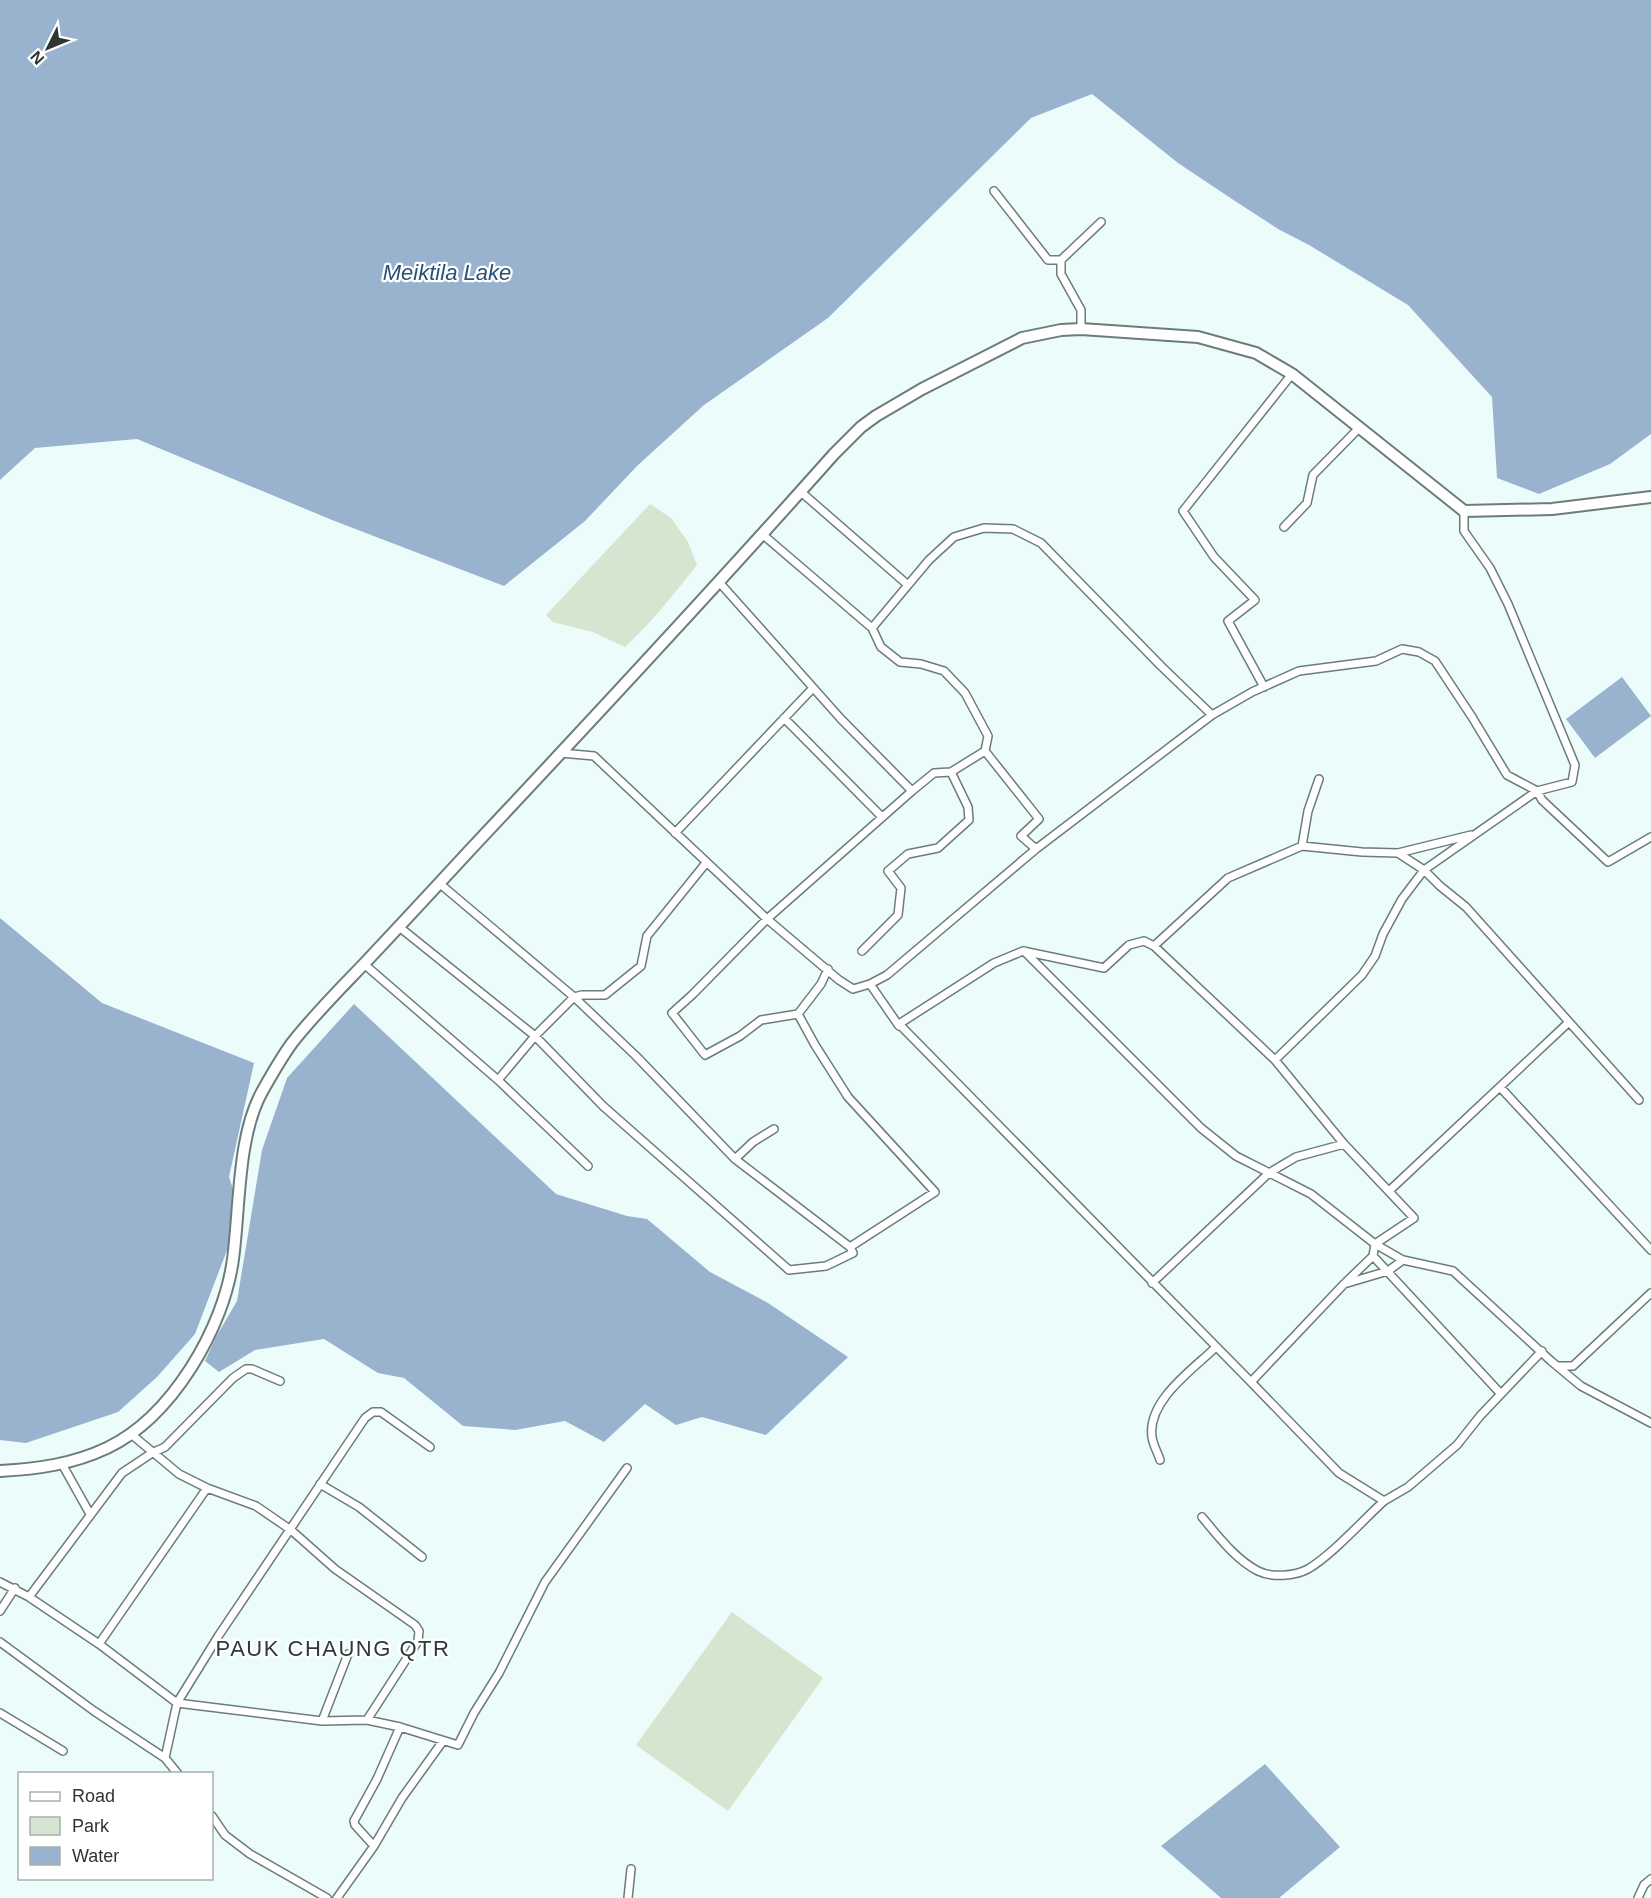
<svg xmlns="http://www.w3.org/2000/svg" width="1651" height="1898" viewBox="0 0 1651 1898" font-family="Helvetica,sans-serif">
	<rect width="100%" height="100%" fill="#ebfcfb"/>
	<path fill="#d5e5d0" d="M650 504 671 518 688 542 697 565C674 594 652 622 625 647L593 632 553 622 546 615Z
		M732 1612 823 1678 728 1811 636 1745Z"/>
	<path fill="#99b3ce" d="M0 0H1651V434L1610 464 1539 494 1497 478 1492 397 1408 305 1309 245 1278 229 1235 201 1178 163 1092 94 1031 118 828 318 704 405 637 466 585 521 504 586 332 520 137 439 35 448 0 480Z
		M1622 677 1651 716 1595 758 1566 719Z
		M0 918 102 1003 254 1063 229 1177 236 1198 229 1245 195 1334 157 1377 118 1412 26 1443 0 1440Z
		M354 1004 556 1194 627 1216 647 1219 710 1272 768 1303 848 1357 766 1435 702 1417 676 1425 645 1404 604 1442 565 1421 515 1430 463 1426 404 1378 378 1373 324 1339 255 1350 219 1372 205 1361 216 1337 237 1301 262 1150 287 1078Z
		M1265 1764 1340 1847 1279 1898H1221L1161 1846Z"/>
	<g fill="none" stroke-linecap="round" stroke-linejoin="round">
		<defs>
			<path id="street" d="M994 191 1048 260H1061
				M1081 329V310L1061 274V260L1101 222
				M801 492 908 585
				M1284 527 1307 503 1313 475 1359 428
				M762 534 872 628 881 647 900 662 921 664 944 671 965 693 988 736 985 751 951 772 968 807 969 820 938 848 908 854 888 871 901 888 898 915 862 951
				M719 582 841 719 912 791 934 773 951 772
				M872 628 929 560 954 537 984 528 1013 529 1041 543 1161 666 1212 715
				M1264 687 1228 621 1255 600 1214 557 1183 511 1292 374
				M784 718 882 817
				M985 751 1039 819 1021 836 1036 849
				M561 753 594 756 767 919 839 980 853 989 870 984 899 1026V1024L1251 1382 1344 1284 1388 1271 1403 1260 1453 1271 1551 1361 1581 1386 1651 1423
				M675 833 813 688
				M1302 846 1308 811 1319 779
				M1398 853 1424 870 1440 886 1466 907 1639 1100
				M439 883 574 997 636 1056 735 1159 850 1247
				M398 926 535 1036 603 1106 789 1270 826 1266 853 1253 850 1247 935 1192 848 1097 815 1045 798 1014 821 984 828 969
				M1154 946 1228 878 1302 846 1362 852 1398 853 1471 835
				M1024 951 1201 1128 1236 1156 1311 1194 1375 1244 1403 1260
				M364 964 498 1080 588 1166
				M870 984 887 975 1036 849 1212 715 1252 692 1299 671 1376 661 1402 649 1419 652 1435 661 1472 717 1507 775 1537 791 1542 800 1608 862 1651 837
				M798 1014 761 1020 740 1036 705 1055 672 1013 692 995 767 919 912 791
				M899 1024 994 963 1023 951 1104 968 1129 945 1144 941 1154 946 1275 1060 1344 1144 1414 1218 1375 1244 1373 1256 1346 1282
				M1275 1060 1362 975 1375 956 1383 934 1402 899 1424 870 1537 791 1572 782 1575 765 1508 604 1490 568 1464 531V511
				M498 1080 535 1036 574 997 582 995H605L641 966 647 936 706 863
				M1500 1087 1651 1250
				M735 1159 753 1142 774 1129
				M1389 1191 1569 1022
				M1373 1256 1501 1394
				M1152 1283 1269 1173 1296 1157 1344 1144
				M1557 1366H1573L1651 1293
				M131 1434 179 1474 207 1488 256 1506 291 1530 335 1569 415 1625 419 1631 418 1641 367 1720
				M1160 1460C1158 1453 1153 1445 1152 1437 1147 1401 1192 1370 1215 1348
				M62 1464 90 1514
				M320 1484 359 1507 422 1557
				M1384 1501 1408 1487 1457 1445 1480 1416 1542 1351
				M1202 1517C1218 1536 1235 1559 1258 1571 1272 1578 1295 1576 1308 1569 1332 1555 1362 1521 1384 1501L1339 1473 1251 1382
				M0 1582 29 1597 99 1644 177 1703 322 1721 367 1720 400 1727 458 1745 474 1713 499 1673 545 1582 627 1468
				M29 1597 122 1473 152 1453 165 1447 233 1378 246 1369H252L280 1381
				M0 1611 15 1588
				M0 1642 94 1711 165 1758 177 1703 219 1635 365 1418 373 1412H381L430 1447
				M99 1644 207 1488
				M0 1713 63 1751
				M322 1721 348 1654
				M165 1758 178 1774
				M212 1816 225 1835 250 1854 327 1898
				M374 1846 355 1825 354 1821 377 1779 400 1727
				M337 1898 374 1846 402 1798 443 1741
				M628 1898 631 1869
				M1638 1898 1644 1885 1651 1879"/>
			<path id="secondary" d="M0 1471C38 1469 73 1464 107 1448 172 1417 224 1328 233 1259 240 1208 237 1135 263 1090 272 1074 281 1058 292 1043 313 1016 338 991 362 966 398 928 434 889 470 850 593 719 715 588 834 454L861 427 876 416 922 389 1022 338 1061 330 1081 329 1198 337 1256 353 1292 374 1464 511 1552 509 1651 497"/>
		</defs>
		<use href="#street" stroke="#6c7c7b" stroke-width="10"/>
		<use href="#secondary" stroke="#6c7c7b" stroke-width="14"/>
		<use href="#street" stroke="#fff" stroke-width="7"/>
		<use href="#secondary" stroke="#fff" stroke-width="10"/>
	</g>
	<g text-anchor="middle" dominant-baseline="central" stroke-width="4.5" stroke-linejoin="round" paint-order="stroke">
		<g font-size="22" font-style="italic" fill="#295278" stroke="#fff">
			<text x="447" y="272">Meiktila Lake</text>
		</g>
		<g font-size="22" letter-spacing="1.5" fill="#2d3a3a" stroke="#fff">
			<text x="333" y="1648">PAUK CHAUNG QTR</text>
		</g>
	</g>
	<rect x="18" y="1772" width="195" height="108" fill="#ffffff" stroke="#abaeae" stroke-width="1.5"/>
	<rect x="30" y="1792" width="30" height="9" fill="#ffffff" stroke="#abaeae" stroke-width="1.5"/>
	<text x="72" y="1802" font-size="18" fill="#2e3534">Road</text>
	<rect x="30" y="1817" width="30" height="18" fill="#d5e5d0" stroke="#abaeae" stroke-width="1.5"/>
	<text x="72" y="1832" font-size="18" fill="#2e3534">Park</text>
	<rect x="30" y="1847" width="30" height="18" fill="#99b3ce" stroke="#abaeae" stroke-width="1.5"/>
	<text x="72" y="1862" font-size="18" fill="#2e3534">Water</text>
	<g transform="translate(48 48) rotate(227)" stroke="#ffffff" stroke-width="4.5" paint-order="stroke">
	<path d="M0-4.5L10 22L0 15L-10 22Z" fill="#2e3534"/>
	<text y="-9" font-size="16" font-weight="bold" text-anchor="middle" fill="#2e3534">N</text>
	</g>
</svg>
